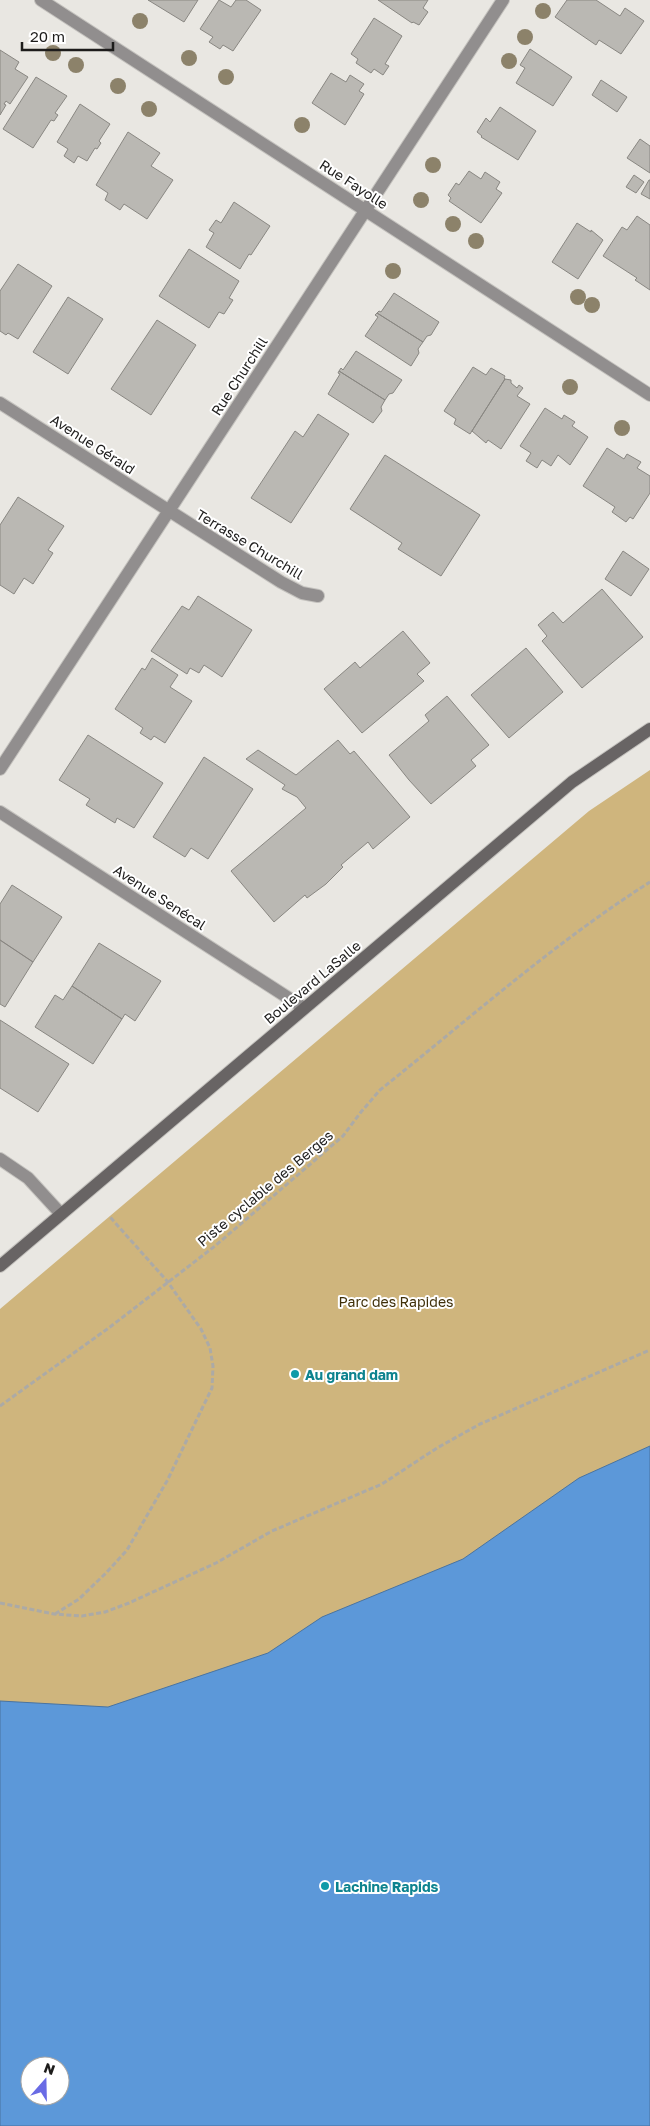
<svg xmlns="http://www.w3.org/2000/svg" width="650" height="2126" viewBox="0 0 650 2126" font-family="'Golos Text',sans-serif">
	<rect width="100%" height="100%" fill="#e9e7e2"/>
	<path fill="#cfb57d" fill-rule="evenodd" d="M650 770V2126H0V1309L589 811ZM30 2066H60V2096H30Z"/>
	<path fill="#5c98d9" stroke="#4973a0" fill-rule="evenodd" d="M650 1446V2126H0V1701L108 1707 268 1653 322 1617 463 1559 579 1478ZM30 2066H60V2096H30Z"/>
	<path fill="#bab8b3" stroke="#898782" d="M148 0H198L184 22Z
		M219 0 231 7 236 0H246L261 10 233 51 223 45 220 49 209 42 213 37 200 29Z
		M378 0H428L423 8 428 12 419 25 413 22 412 23Z
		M567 0H596L620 16 625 8 644 21 621 54 599 40 596 45 555 17Z
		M374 18 402 36 385 64 389 66 383 75 374 69 371 73 356 63 358 59 351 54Z
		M530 49 572 77 553 106 516 83 525 68 520 65Z
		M0 50 19 62 15 69 28 77 10 104 6 101 4 104 6 105 0 115Z
		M331 73 346 82 350 75 364 84 359 91 364 94 345 125 312 103Z
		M36 77 67 96 55 113 58 115 54 121 51 120 33 148 3 129Z
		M601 80 627 97 617 112 592 95Z
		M80 104 110 124 99 141 101 143 97 149 95 148 87 161 78 156 74 163 64 156 68 149 57 142Z
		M500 107 536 131 518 160 481 137 482 136 477 132 486 118 490 122Z
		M128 132 160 153 151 166 173 180 147 219 124 204 120 210 105 200 108 193 96 185Z
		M640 139 650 146V173L627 158Z
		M469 171 481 179 485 172 500 182 496 189 502 193 481 223 449 201 451 198 448 195 456 183 459 185Z
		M634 175 644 182 636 193 626 187Z
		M649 180H650V199L641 194Z
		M234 202 270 226 251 255 249 254 240 269 206 247 214 233 209 230 216 220 221 223Z
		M637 216 650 225V290L635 280 637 278 603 256 622 227 627 230Z
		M577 223 591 232V230L603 240 578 279 552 262Z
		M189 249 239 281 229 298 233 300 224 314 219 312 209 328 159 296Z
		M18 264 52 286 18 339 8 333 6 335 0 331V291Z
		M394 293 439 322 431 335 427 336 423 342 377 313 379 311 381 312Z
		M68 297 103 319 68 374 33 352Z
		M377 313 423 342 418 349 419 353 411 366 365 336 378 317 375 315Z
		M157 320 196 345 151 415 111 389Z
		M356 351 402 380 393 393 389 394 385 400 339 371 341 368 343 370Z
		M473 367 486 375 491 368 505 376 504 378 505 379 470 434 454 424 456 419 444 411Z
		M339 371 385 400 381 407 382 411 373 423 328 394 340 374 338 373Z
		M505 379 511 380V383L517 388 519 385 523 388 517 396 530 404 501 449 488 440 486 443 472 431Z
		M545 408 562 419 564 415 575 422 572 426 588 437 570 465 558 455 551 466 542 460 537 468 526 461 531 453 520 446Z
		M318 414 349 434 291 523 251 498 295 431 303 437Z
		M607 448 624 459 627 454 641 462 637 468 650 476V493L633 519 630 517 626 522 612 512 615 507 583 486Z
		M385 455 480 515 441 576 398 549 402 543 350 509Z
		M18 497 64 526 48 550 53 553 33 584 24 578 14 594 0 585V525Z
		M623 551 649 569 631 596 605 579Z
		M602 589 643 637 582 688 542 641 547 636 538 625 553 612 563 623Z
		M198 596 252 630 222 677 204 665 199 673 190 668 187 674 151 651 182 606 189 610Z
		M403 631 430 663 417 674 424 681 362 733 324 689 355 662 360 668Z
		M526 648 563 692 509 738 471 695Z
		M152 658 178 675 170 687 192 701 165 743 154 736 151 740 140 733 143 728 115 709 142 668 145 670Z
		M447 696 489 745 471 760 476 766 431 804 409 780 389 755 429 721 425 715Z
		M88 735 163 783 134 828 117 818 115 823 86 805 90 799 59 780Z
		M338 740 350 754 354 751 410 817 373 849 368 842 341 865 343 867 326 884 307 898 305 895 274 922 231 871 306 808 297 797 282 789 285 785 246 759 258 750 296 775Z
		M204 757 253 789 208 859 191 848 185 857 153 837Z
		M12 885 62 917 33 962 0 940V904Z
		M0 940 33 962 5 1007 0 1004Z
		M99 943 161 981 135 1021 125 1014 122 1019 72 986Z
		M72 986 122 1019 93 1064 35 1027 55 995 63 1000Z
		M0 1020 69 1064 38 1112 0 1088Z"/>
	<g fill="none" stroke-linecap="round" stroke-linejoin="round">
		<defs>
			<path id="minor" d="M41 0 650 395
				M0 403 281 582 302 593 318 596
				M0 769 503 0
				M0 812 304 1008
				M0 1159 28 1178 61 1214"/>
			<path id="secondary" d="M0 1266 572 782 650 729"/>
		</defs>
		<use href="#minor" stroke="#c4c2be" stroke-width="14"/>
		<use href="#secondary" stroke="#c4c2be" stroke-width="14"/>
		<path stroke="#acaaa6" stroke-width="3" stroke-dasharray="5 2.5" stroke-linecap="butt" d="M0 1406 110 1327 215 1246 343 1136 361 1112 380 1090C469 1019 554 943 650 882
			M0 1603 54 1614 82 1616 105 1612 129 1603 216 1563 272 1531 382 1484 437 1448 480 1424 650 1350
			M55 1614 79 1599 106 1573 127 1550 167 1481 212 1388 213 1366 210 1348 201 1329 167 1281 110 1217"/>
		<use href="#minor" stroke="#918e8e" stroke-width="12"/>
		<use href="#secondary" stroke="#686464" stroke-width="12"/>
	</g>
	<g fill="#8c826a">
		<circle cx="543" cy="11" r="8"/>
		<circle cx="140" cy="21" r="8"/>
		<circle cx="525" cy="37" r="8"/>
		<circle cx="53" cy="53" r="8"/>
		<circle cx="189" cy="58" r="8"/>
		<circle cx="509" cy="61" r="8"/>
		<circle cx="76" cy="65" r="8"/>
		<circle cx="226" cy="77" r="8"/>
		<circle cx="118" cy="86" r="8"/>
		<circle cx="149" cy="109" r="8"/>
		<circle cx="302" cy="125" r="8"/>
		<circle cx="433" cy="165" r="8"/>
		<circle cx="421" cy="200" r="8"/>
		<circle cx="453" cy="224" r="8"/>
		<circle cx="476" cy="241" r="8"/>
		<circle cx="393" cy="271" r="8"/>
		<circle cx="578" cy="297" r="8"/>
		<circle cx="592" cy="305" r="8"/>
		<circle cx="570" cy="387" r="8"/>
		<circle cx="622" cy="428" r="8"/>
	</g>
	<g fill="#0f9aa8" stroke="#fff" stroke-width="2">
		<circle cx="295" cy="1374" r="5"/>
		<circle cx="325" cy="1886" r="5"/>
	</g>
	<g text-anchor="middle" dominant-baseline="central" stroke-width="4" stroke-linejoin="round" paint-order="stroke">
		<g font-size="14" fill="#1d1c1b" stroke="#fff">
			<text transform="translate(354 184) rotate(33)">Rue Fayolle</text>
			<text transform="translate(239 376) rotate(-57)">Rue Churchill</text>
			<text transform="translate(93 444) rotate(33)">Avenue Gérald</text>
			<text transform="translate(250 544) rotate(31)">Terrasse Churchill</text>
			<text transform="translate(160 897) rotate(33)">Avenue Senécal</text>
			<text transform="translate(312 982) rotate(-40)">Boulevard LaSalle</text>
			<text transform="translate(265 1188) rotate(-40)">Piste cyclable des Berges</text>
		</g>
		<g font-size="14" fill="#3f2f08" stroke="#fff">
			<text x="396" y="1301">Parc des Rapides</text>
		</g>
		<g font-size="14" font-weight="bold" fill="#0d838f" stroke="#fff" text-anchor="start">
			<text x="305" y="1374">Au grand dam</text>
			<text x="335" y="1886">Lachine Rapids</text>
		</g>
	</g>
	<g transform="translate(45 2081) rotate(20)"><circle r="24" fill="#ffffff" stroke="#a5a4a4"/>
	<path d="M0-4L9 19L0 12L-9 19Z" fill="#696be5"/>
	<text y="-8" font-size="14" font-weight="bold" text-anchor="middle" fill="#1d1c1b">N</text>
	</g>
	<path d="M22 42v8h91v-8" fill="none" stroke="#1d1c1b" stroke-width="2.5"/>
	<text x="30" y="42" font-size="15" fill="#1d1c1b" stroke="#ffffff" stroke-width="4" paint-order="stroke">20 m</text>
</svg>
